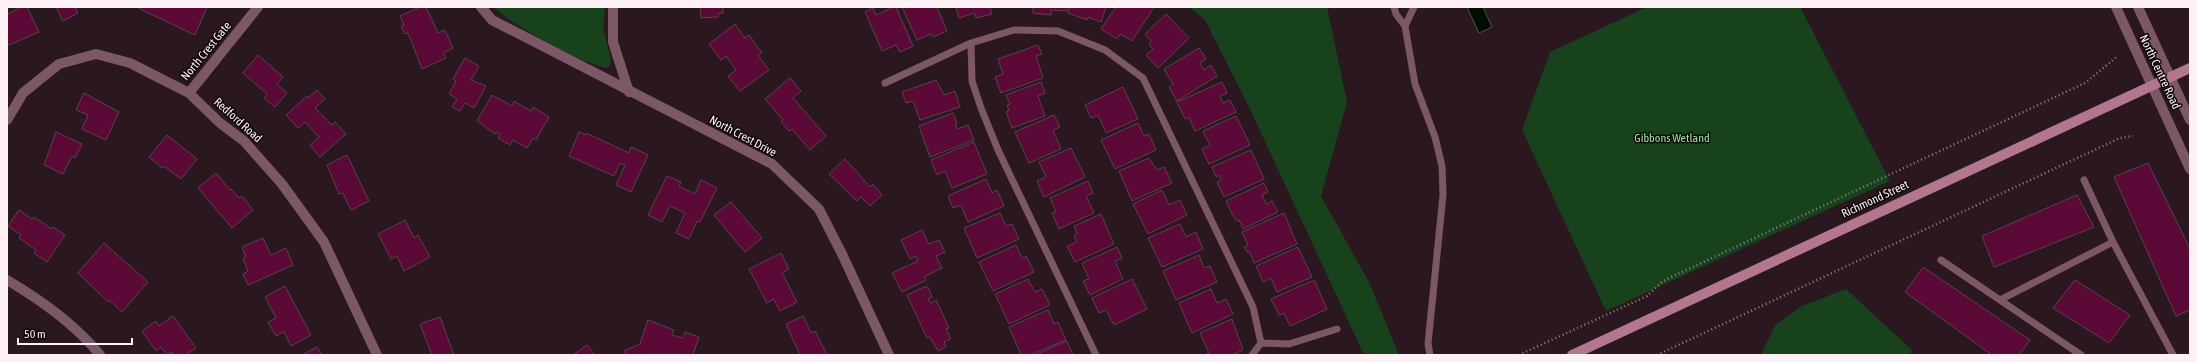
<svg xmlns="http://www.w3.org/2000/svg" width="2197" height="362" viewBox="0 0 2197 362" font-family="'Asap Condensed',sans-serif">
	<rect width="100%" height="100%" fill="#2b1720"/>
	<path fill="#18421c" d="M493 7H605L603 28 611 59 610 65 606 68C574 60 517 28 493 7Z
		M1189 7H1327L1347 102 1321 196 1369 282 1399 355H1364L1250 109 1205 20Z
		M1647 7H1800L1890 181 1606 311 1522 130 1550 52Z
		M1846 289 1912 350 1910 355H1761L1775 325 1802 306Z"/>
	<path fill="#000d00" stroke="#4c514a" d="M1467 7H1483L1492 27 1479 33Z"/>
	<path fill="#5b0937" stroke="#5a434c" d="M22 7H27L39 32 9 45 7 43V14Z
		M56 7H75L78 13 63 21Z
		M140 7H207L195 35 140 9Z
		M420 7H426L438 33 445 30 453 48 443 53 446 58 422 69 408 33 405 34 401 26 404 25 400 16Z
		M700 7H723V13H718V17L701 18Z
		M894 7H896L913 46 900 52 896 45 882 51 865 12 873 8 876 15Z
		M902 7H937L947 31 933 37 931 34 917 40Z
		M956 7H990L992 14 976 18 975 13 959 18Z
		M1033 7H1067V11L1051 10V15L1033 13Z
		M1070 7H1106L1101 22 1088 17 1087 20 1068 13Z
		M1116 7H1154L1132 41 1120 34 1117 39 1101 29Z
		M1166 14 1189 38 1158 68 1146 55 1153 49 1149 44 1151 41 1145 34Z
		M735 24 745 38 749 35 762 53 758 55 769 70 740 91 728 76 736 70 726 56 721 60 709 44Z
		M1038 45 1042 54 1036 56 1043 78 1001 93 995 77 1003 74 998 59Z
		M1199 48 1206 59 1200 63 1204 70 1211 65 1217 76 1177 101 1169 87 1173 84 1164 69Z
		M258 55 283 77 277 84 287 93 275 107 264 98 267 94 243 73Z
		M465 58 479 66 471 80 486 86 474 108 465 103 460 111 452 107 457 99 449 94 456 81 453 79Z
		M790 78 801 91 793 98 826 136 810 150 792 129 789 131 781 122 783 120 765 99Z
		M936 80 944 95 955 91 960 107 920 120 913 101 906 103 902 92Z
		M1041 82 1045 93 1038 96 1045 116 1012 128 1006 112 1009 111 1007 105 1010 104 1006 95Z
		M1222 82 1227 93 1220 96 1223 103 1230 100 1236 112 1195 131 1189 117 1185 119 1177 102Z
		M1123 87 1138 119 1106 133 1098 115 1091 118 1085 105Z
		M317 90 325 99 315 108 332 125 335 122 346 134 320 157 310 145 319 137 305 122 298 128 286 115 307 96 308 98Z
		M84 93 119 112 106 140 82 129 88 115 76 110Z
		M492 95 512 106 514 101 531 111 533 107 549 117 536 140 533 138 527 148 513 140 510 145 498 138 500 134 496 132 495 134 477 121Z
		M953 113 957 123 955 124 957 129 968 125 974 140 930 157 919 126Z
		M1054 115 1060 127 1053 130 1061 149 1029 163 1015 132Z
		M1236 116 1250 145 1209 164 1202 149 1210 145 1203 131Z
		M1138 123 1144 136 1149 134 1156 150 1115 169 1101 140Z
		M56 132 82 144 75 158 72 156 63 174 44 165Z
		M579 132 586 135V133L629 153 631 147 648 155 631 192 616 185 625 165 620 163 614 176 569 156Z
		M167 135 197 159 181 179 164 166 162 168 149 157Z
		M974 142 987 174 952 188 945 171 937 175 931 160Z
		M1071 148 1085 177 1044 197 1037 181 1046 177 1039 162Z
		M1251 150 1264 179 1224 197 1217 182 1221 180 1219 175 1216 177 1212 167Z
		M347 155 369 201 351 210 343 193 339 194 327 165Z
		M1149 158 1157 170 1164 167 1172 183 1132 201 1119 171Z
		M845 159 870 187 873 184 882 195 870 206 861 197 857 201 829 174Z
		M2148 163 2190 249V310L2176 316 2114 177Z
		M216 173 230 190 231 189 239 198 242 196 253 210 232 228 198 188Z
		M667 176 681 182 679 186 695 194 701 180 717 188 700 222 697 221 689 239 676 233 685 213 670 206 662 222 648 215Z
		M986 179 992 193 997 190 1004 206 968 222 961 205 953 208 948 196Z
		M1088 181 1093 193 1086 196 1094 213 1059 229 1052 213 1056 212 1050 198Z
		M1264 183 1268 192 1262 195 1266 204 1272 201 1278 212 1243 229 1239 220 1237 221 1232 214 1226 201Z
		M1162 190 1169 205 1180 200 1187 215 1148 234 1133 204Z
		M2077 195 2094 227 1994 267 1982 236Z
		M731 202 762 238 745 252 714 215Z
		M19 210 32 219 34 217 52 229 53 227 65 235 47 262 34 253 36 250 19 238 21 235 8 226Z
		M1000 213 1006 226 1012 224 1019 239 977 258 964 228Z
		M1284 213 1297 244 1254 263 1249 251 1247 252 1244 247 1248 245 1242 232Z
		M1101 214 1114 244 1075 262 1067 246 1077 242 1074 236 1077 234 1074 226Z
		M405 220 414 238 418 235 430 257 404 271 397 256 391 259 378 234Z
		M1180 224 1186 237 1196 232 1203 249 1162 267 1148 238Z
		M922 230 929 244 939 240 945 252 936 256 942 268 924 277 926 280 902 292 892 273 918 261 916 256 910 259 901 240Z
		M263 238 271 255 286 248 293 265 248 285 243 274 248 271 243 259 246 257 242 247Z
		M104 243 148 282 122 312 109 300 108 302 78 273Z
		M1016 245 1022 258 1026 256 1034 272 993 291 979 262Z
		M1117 247 1122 258 1115 261 1123 279 1090 295 1083 281 1089 279 1082 263Z
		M1298 247 1312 277 1277 292 1271 278 1263 282 1256 266Z
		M781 253 789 269 782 273 797 302 780 311 774 299 767 303 749 269Z
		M1199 255 1204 268 1210 266 1217 282 1176 300 1163 271Z
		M1923 267 2030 340 2019 355H1992L1905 292Z
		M1028 279 1035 292 1042 289 1050 305 1009 324 995 294Z
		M1132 279 1147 309 1114 325 1106 310 1099 313 1092 298Z
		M1314 280 1327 309 1290 326 1284 313 1279 315 1271 299Z
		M2075 280 2130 315 2109 343 2053 308Z
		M285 286 311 335 291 346 284 332 276 336 268 322 276 318 265 297Z
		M924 287H928L932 297 928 299 931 303 936 300 949 328 946 329 951 339 944 342 946 347 938 351 930 337 927 338 907 295Z
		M1211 289 1217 303 1226 299 1233 314 1192 333 1179 303Z
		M1048 310 1054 324 1058 322 1066 340 1030 355H1021L1009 327Z
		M173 316 196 348 185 355H174L172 352 167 355 161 347 156 351 142 331 156 321 159 326Z
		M803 316 811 333 815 331 827 355H800L786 324Z
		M440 317 454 355H432L420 324Z
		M1232 319 1243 350 1232 355H1204L1209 353 1200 333Z
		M648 320 674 330 672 335 683 338 685 332 699 337 693 355H626L624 351 640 344Z
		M1067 341 1073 355H1035Z
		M587 345 595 355H573Z
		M317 347 322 355H302Z"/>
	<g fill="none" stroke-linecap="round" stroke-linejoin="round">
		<path stroke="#93838a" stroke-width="2.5" stroke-dasharray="1 3" stroke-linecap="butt" d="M1519 355 1647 296 1663 281 2085 83 2118 56
			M1657 355 2120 138 2133 136"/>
		<path stroke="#7c5766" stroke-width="7" d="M1394 7 1396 14 1405 26 1415 84 1435 137 1442 166 1443 195 1428 344 1430 355
			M1405 26 1414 7
			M971 43 972 81 981 108 998 150 1096 355
			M885 83 971 43 1014 30 1058 31 1105 50 1143 78 1253 307 1261 343 1252 355
			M2084 180 2113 242 2173 355
			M1941 260 2081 355
			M2000 300 2113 242
			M1261 343 1289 344 1337 329"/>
		<path stroke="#7c5766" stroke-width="10" d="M481 7 492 20 772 164 819 209 842 254 889 355
			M613 7V42L629 92
			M189 93 258 7
			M7 120 23 93 59 64 96 54 130 63 189 93 220 123 244 141 282 184 324 242 377 355
			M7 280C41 300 75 324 100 355"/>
		<path stroke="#7c5766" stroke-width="10" d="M2116 7 2190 169
			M2138 7 2190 120"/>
		<path stroke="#b2768f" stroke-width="10" d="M1572 355 2190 68"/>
	</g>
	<g text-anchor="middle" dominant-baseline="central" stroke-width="3" stroke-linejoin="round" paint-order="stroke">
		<g font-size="12" fill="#fdf1f6" stroke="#0e0609">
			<text transform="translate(206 51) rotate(-51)">North Crest Gate</text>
			<text transform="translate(2160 72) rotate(65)">North Centre Road</text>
			<text transform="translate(238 120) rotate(42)">Redford Road</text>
			<text transform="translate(743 136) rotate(28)">North Crest Drive</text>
			<text transform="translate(1875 199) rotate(-25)">Richmond Street</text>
		</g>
		<g font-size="12" fill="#91ee96" stroke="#0e0609">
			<text x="1672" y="138">Gibbons Wetland</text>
		</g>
	</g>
	<rect width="2197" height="362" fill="none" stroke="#fdf1f6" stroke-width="16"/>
	<path d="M18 338v6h114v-6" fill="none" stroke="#fdf1f6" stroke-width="2"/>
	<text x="24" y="338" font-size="12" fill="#fdf1f6" stroke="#0e0609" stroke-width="3" paint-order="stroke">50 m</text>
</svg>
